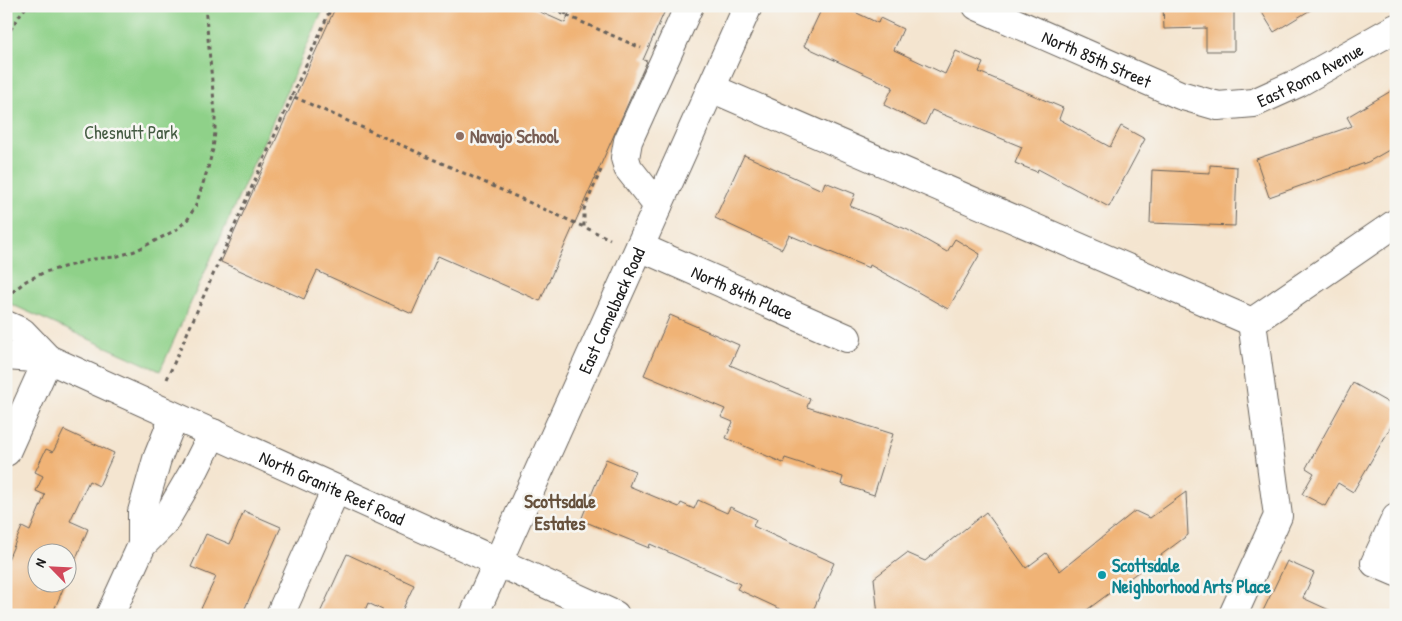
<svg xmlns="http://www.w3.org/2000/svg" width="1402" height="621" viewBox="0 0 1402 621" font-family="'Patrick Hand',sans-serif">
	<rect width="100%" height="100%" fill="#f6f6f2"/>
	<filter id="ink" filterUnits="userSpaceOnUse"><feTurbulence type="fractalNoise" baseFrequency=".02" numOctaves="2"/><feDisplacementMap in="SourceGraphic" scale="10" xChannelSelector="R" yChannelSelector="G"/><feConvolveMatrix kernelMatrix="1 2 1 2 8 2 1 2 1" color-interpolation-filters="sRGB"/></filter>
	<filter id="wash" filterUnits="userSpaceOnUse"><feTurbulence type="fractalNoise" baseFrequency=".0096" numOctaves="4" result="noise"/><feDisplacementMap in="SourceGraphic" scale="20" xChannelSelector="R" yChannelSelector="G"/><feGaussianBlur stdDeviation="1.12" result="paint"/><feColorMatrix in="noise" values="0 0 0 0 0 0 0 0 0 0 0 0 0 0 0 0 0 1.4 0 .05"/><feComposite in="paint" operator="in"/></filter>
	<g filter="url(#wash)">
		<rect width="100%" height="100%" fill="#f4e5d0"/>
		<path fill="#8fd189" stroke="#567652" d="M6 6H325L160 371 6 302Z"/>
		<g id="blocks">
			<path fill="#f0b376" d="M336 6H527L565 23 572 6H667L643 60 647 61 540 301 438 256 412 314 317 271 304 299 221 262Z
				M823 6H842L878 23 880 18 903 29 894 50 945 74 956 51 983 63 979 72 1063 108 1059 119 1110 147 1121 126 1145 139 1109 207 1038 169 1037 172 1015 163 1022 147 932 110 925 125 884 105 893 87 804 46Z
				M1163 6H1234V51H1206V28L1164 29Z
				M1258 6H1317L1274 32Z
				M1396 88V146L1368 162 1269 197 1256 159 1352 126 1347 117Z
				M744 155 822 190 825 182 855 194 850 206 908 230 947 252 955 239 980 254 948 309 870 265 869 268 789 235 782 249 715 218Z
				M1210 165 1237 167 1235 226 1150 223 1152 170 1210 173Z
				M670 315 739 345 730 365 810 399 807 407 893 434 874 495 841 484 843 477 785 458 783 463 726 438 733 422 721 417 725 409 644 375Z
				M1353 383 1396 407V418L1353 492 1338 483 1325 506 1302 494 1314 473 1306 468Z
				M64 430 114 453 99 486 89 481 70 521 88 529 68 578V554H38V584H65L52 615H6V564L22 527 30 531 45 495 36 491 43 476 35 472 46 449 53 452Z
				M606 459 635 471 629 486 679 507 681 503 694 509 698 500 727 513 730 507 756 519 753 526 834 563 811 615H793L737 589 740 584 650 544 649 548 581 520Z
				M1186 492 1188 535 1080 615H878L874 578 907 553 925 561 986 512 1026 568 1046 553 1060 571 1135 511 1150 518Z
				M244 511 281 527 242 615H198L216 577 191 567 206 534 230 544Z
				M347 554 414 585 400 615H393L368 603 363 615H319Z
				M1287 561 1314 573 1303 598 1340 615H1261Z"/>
		</g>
	</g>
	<g filter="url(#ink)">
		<use href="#blocks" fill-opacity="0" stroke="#68625b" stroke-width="1"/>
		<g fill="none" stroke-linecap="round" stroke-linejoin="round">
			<defs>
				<g id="minor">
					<path id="s1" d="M977 6 1180 95 1218 106 1254 103 1298 83 1396 28"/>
					<path d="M711 88 1252 322 1396 223"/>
					<path d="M658 206 628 168 625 158 628 141 689 6"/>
					<path id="s2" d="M640 247 847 338"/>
					<path d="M6 325 22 332 48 359"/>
					<path id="s3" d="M6 356 48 359 615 615"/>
					<path d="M6 452 48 359"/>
					<path d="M1396 518 1375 563 1396 572"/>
					<path d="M142 545V512L157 459 174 417"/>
					<path d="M110 615 142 545 163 524 195 469 213 433"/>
					<path d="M280 615 336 489"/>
					<path d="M1233 615 1278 516 1252 322"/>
				</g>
				<g id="major">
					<path id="s4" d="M474 615 748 6"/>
				</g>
			</defs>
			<use href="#minor" stroke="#68625b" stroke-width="30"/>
			<use href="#major" stroke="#68625b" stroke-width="30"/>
			<path stroke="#68625b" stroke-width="3" stroke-dasharray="4 4" stroke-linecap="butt" d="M545 6 641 48
				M565 15 569 6
				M6 37 21 13 27 6
				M292 96 332 6
				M601 170 584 209V227L610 239
				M6 297 26 281 45 272 94 259 115 257 135 251 176 230 188 219 196 205 208 168 213 149 215 132V113L205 6
				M167 379 292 96 584 227"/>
			<use href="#minor" stroke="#fff" stroke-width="28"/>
			<use href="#major" stroke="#fff" stroke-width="28"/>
		</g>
	</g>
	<circle fill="#8d6e63" stroke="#f6f6f2" stroke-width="2" cx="460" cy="136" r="5"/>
	<circle fill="#0f9aa8" stroke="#f6f6f2" stroke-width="2" cx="1102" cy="575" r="5"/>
	<g text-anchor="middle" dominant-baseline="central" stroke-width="5" stroke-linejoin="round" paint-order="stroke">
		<g font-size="18" fill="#1c1c1c" stroke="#f6f6f2">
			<text stroke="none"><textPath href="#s1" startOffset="131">North 85th Street</textPath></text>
			<text stroke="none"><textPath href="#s1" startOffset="360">East Roma Avenue</textPath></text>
			<text stroke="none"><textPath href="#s2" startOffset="112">North 84th Place</textPath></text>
			<text stroke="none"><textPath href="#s4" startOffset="334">East Camelback Road</textPath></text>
			<text stroke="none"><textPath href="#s3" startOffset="354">North Granite Reef Road</textPath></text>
		</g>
		<g font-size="18" fill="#445b42" stroke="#f6f6f2">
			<text x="131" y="132">Chesnutt Park</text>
		</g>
		<g font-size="18" font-weight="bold" fill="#785e54" stroke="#f6f6f2" text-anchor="start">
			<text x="470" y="136">Navajo School</text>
		</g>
		<g font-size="18" font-weight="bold" fill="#0d838f" stroke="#f6f6f2" text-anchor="start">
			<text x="1112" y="565">Scottsdale<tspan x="1112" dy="21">Neighborhood Arts Place</tspan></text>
		</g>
		<g font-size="19" font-weight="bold" fill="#66513c" stroke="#f6f6f2">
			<text x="560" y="501">Scottsdale<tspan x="560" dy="22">Estates</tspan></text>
		</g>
	</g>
	<rect width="1402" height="621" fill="none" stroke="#f6f6f2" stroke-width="25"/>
	<g transform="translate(52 568) rotate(294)"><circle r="24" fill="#f6f6f2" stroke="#9f9f9c"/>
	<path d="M0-4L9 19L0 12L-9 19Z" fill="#d1495b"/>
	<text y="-8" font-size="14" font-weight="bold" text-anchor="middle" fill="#1c1c1c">N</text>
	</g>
</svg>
